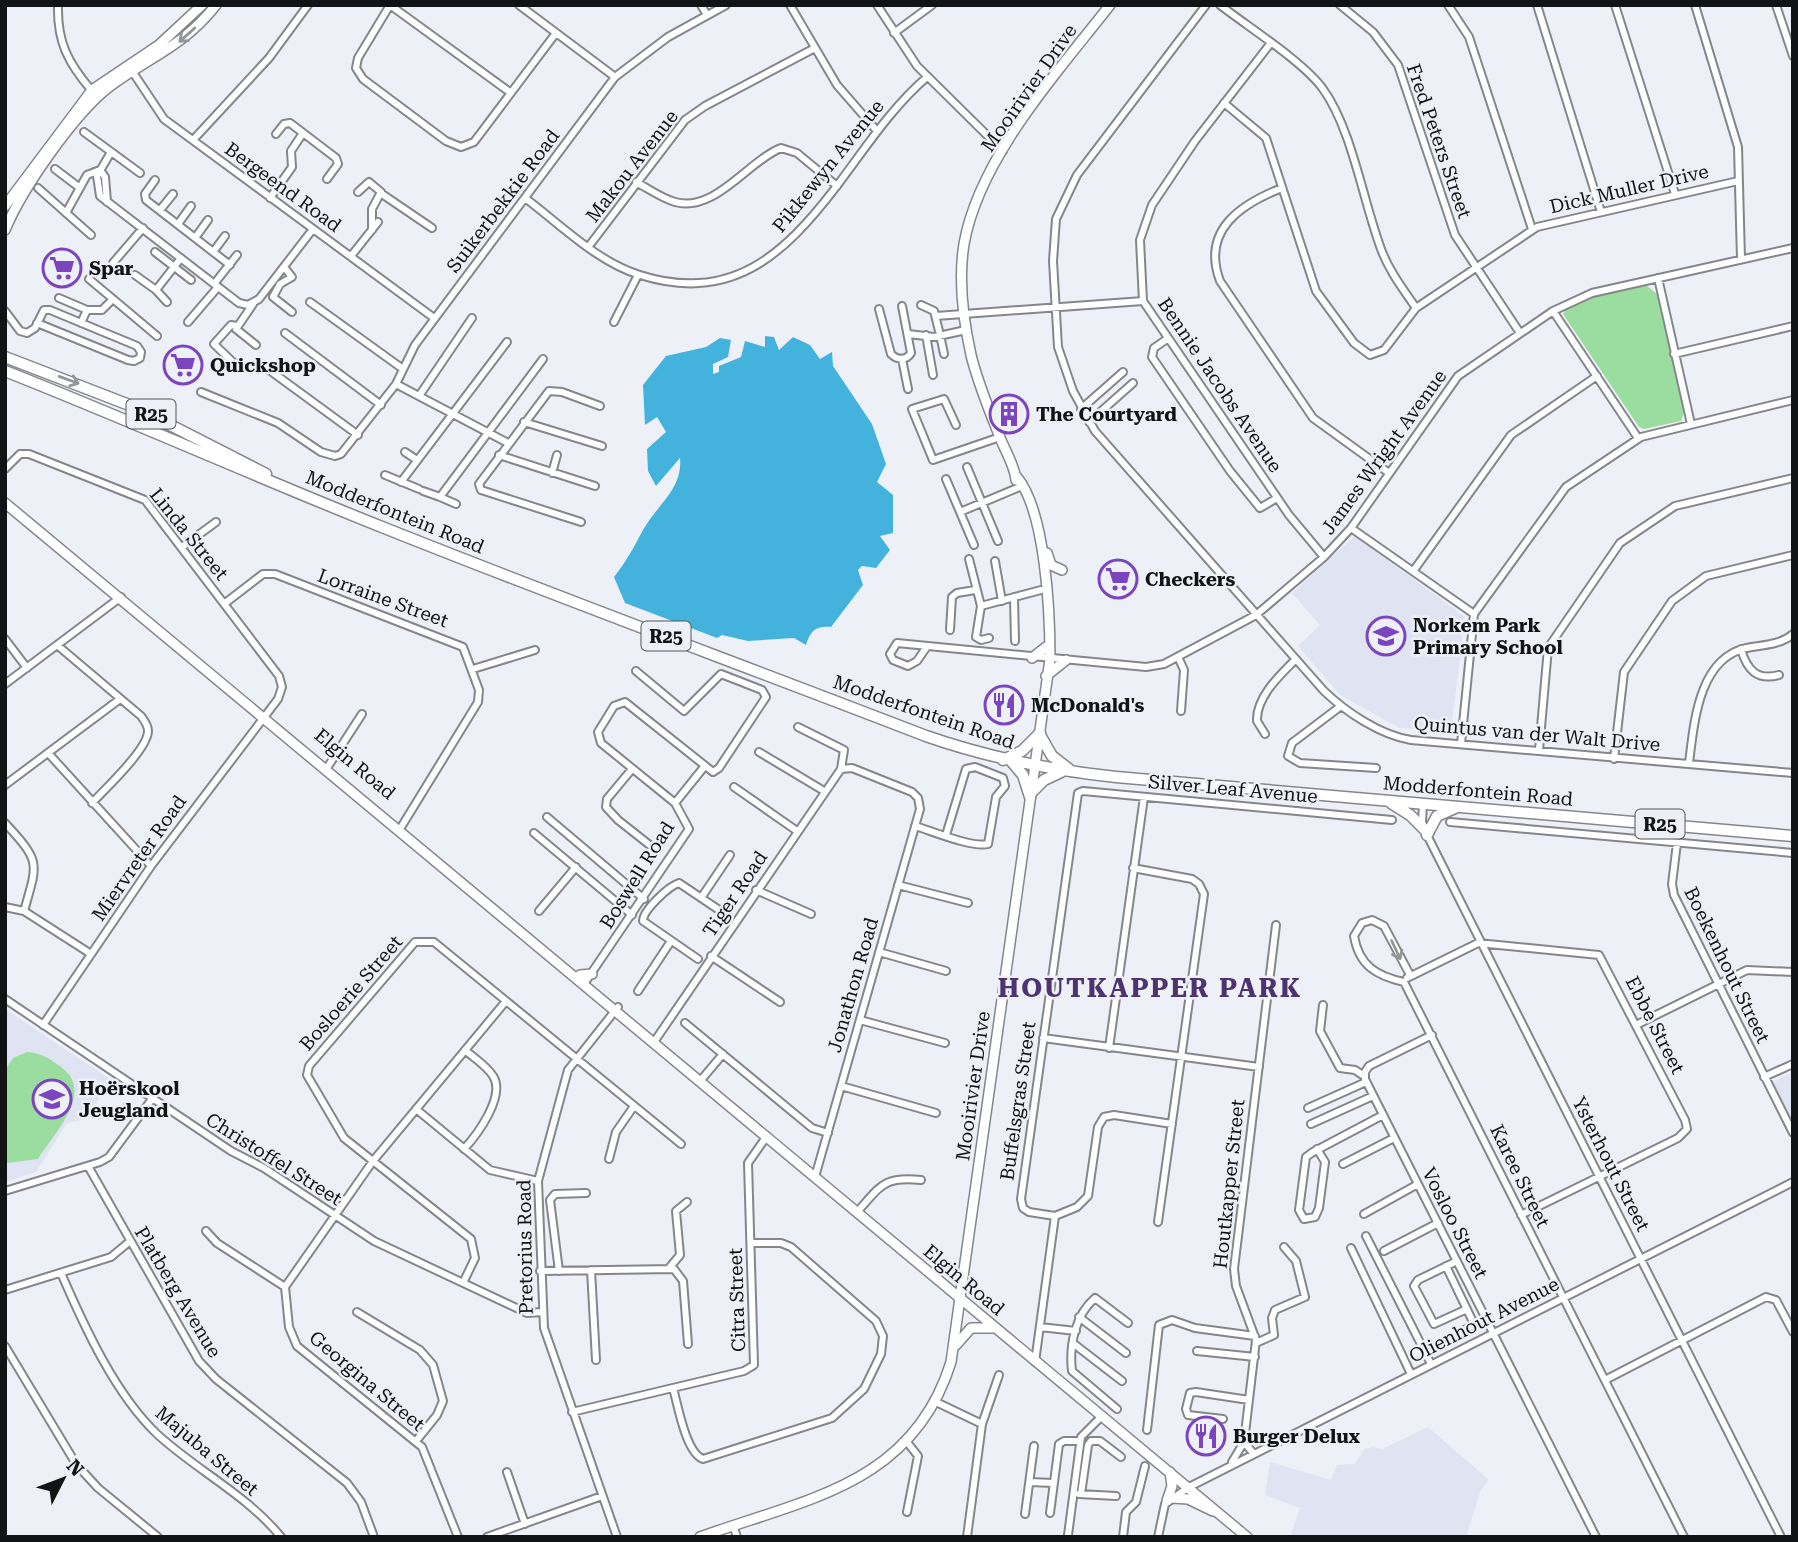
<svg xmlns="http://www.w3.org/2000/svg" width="1798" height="1542" viewBox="0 0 1798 1542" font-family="'Roboto Serif',serif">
	<rect width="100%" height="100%" fill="#edf0f6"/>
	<path fill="#e0e4f2" d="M1355 536 1465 617 1451 732 1400 728 1340 695 1298 646 1320 625 1292 593Z
		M5 1009 111 1080 86 1119 67 1123 36 1172 5 1182Z
		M1793 1072V1121L1772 1083Z
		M1428 1427 1489 1480 1481 1490 1466 1537H1290L1300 1508 1265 1495 1270 1462 1331 1480 1337 1465 1355 1464 1364 1449 1373 1447 1382 1449Z"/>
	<path fill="#9bdd9f" d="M1646 285 1657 294 1684 413 1681 421 1644 429 1639 427 1563 314C1571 296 1627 289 1646 285Z
		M27 1052C41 1053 49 1058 61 1067 96 1092 54 1133 38 1159L7 1163 5 1070 13 1058Z"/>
	<path fill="#43b3dd" d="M765 336 774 337 779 350 793 337 810 345 820 359 832 352 833 366 872 424 886 464 877 482 893 495V533L880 536 890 550 876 568 862 566 858 570 863 585 831 627C816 626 811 630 806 645L794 638 748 641 722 635 717 638 625 603 614 577C626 562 634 547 643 530 657 505 683 489 680 458L656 486 648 471 647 449 666 432 657 417 645 425 643 385 666 356 706 347 720 338 731 340 728 357 713 364V374L719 372V366L741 357 745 341 765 347Z"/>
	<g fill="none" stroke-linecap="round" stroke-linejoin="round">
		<defs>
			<path id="street" d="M58 5C57 42 68 63 92 91
				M390 5 358 58 356 68 363 79 446 141 461 147 474 142 556 33
				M390 5 511 93
				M519 5 615 77
				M701 5 707 15
				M790 5 837 85 877 131
				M877 5 917 66 1003 151
				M1206 5 1077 175 1056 219 1053 261 1058 347 1073 391 1095 431 1324 691C1346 712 1380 735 1411 740L1793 773
				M1220 5C1247 26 1305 63 1323 89 1352 129 1363 201 1381 249 1389 271 1403 289 1416 308
				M1340 5 1373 32 1398 65 1455 235 1520 333
				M1448 5 1469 37 1532 229
				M1537 5 1601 212
				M1615 5 1675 194
				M1695 5 1738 147 1741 259
				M1776 5 1793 56
				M894 33 932 5
				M1270 44 1195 141 1152 205 1140 240 1143 301 1289 515 1324 557
				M130 68 164 119 434 318
				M1224 103 1266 138 1316 291 1354 343 1370 355 1384 350 1416 308 1537 227 1738 181
				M84 132 140 173
				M276 134 284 124 290 123 336 158 338 164 327 179
				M193 140 269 58 308 5
				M111 152 97 176 100 196 239 303 248 305 259 299 313 229
				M55 169 80 188
				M100 170 105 177 107 202
				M155 180 145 194 146 200 230 265
				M636 182C649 189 661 198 675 202 715 213 748 161 781 148L797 153 837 186
				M38 188 91 235
				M1282 188C1241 204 1201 230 1220 281L1313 418 1389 473
				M358 192 369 182 381 192 372 209V230
				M382 194 432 228
				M270 198 292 167 291 151 303 133
				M525 198C560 224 597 262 640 275 731 304 784 255 836 187 865 149 890 109 927 77
				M160 210 173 194
				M66 213 87 175 100 170
				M178 224 191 206
				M195 238 208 220
				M589 246 685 120 705 106 813 49
				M155 252 191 280
				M213 252 225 236
				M351 256 378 222
				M113 263 143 228
				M284 267 292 277 280 284 273 297 292 312
				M135 275 156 290
				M1658 278 1691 424
				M89 279 113 299
				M214 284 237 255
				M59 298 87 310 81 323
				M167 302 156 290 181 258
				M310 302 403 369
				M253 304 236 329 256 345
				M921 305 934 311 939 331
				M879 309 891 354C897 360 906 361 911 353L902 306
				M87 310H102L113 299 157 336
				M5 311 20 331 27 333 35 328 44 310H50L137 346 141 352 140 358 134 361 128 360 37 323
				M1553 311 1638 438
				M936 316 1143 301
				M188 322 218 287
				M614 322 638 275
				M236 326 231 325 214 344 240 369
				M285 333 381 405
				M908 334 934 337 966 330
				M926 335 933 375
				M940 335 944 354
				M1167 339 1154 348 1152 357 1230 471 1260 508 1277 498
				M1674 354 1793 326
				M902 359 908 389
				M261 364 358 435
				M396 384 508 443
				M201 392 278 423 321 452 335 456 341 454 396 384 415 345 615 77 668 37 726 5
				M419 396 472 318
				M1081 409 1123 372
				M524 422 602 446
				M1089 422 1133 383
				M956 425 944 399 912 409 933 460 1000 437
				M405 452 417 460
				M499 455 595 486
				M967 467 998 541
				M5 469 20 454H29L145 500 279 676 282 687 278 699 151 866 43 1025
				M552 473 557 455
				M385 475 419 489
				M946 479 974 545
				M401 482 507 342
				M423 491 440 497
				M456 504 440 497 543 359
				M960 512 1022 486
				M581 522 481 490 479 484 549 391 562 392 600 406
				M1351 528 1474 614
				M182 547 216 522
				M969 559 981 606 1041 590
				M995 561 1002 601
				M1414 570 1511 435 1597 376
				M1014 597 1015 641
				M224 604 263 574H275L463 647 479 690 478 702 400 829
				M981 606 976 637 981 640 989 638
				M950 630 952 597 957 593 975 590
				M5 639 27 668
				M57 645 141 716C144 720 148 725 148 731 148 749 105 789 92 803
				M926 648 917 661 908 666 893 660 890 654 897 643 1146 667 1164 664 1256 615 1324 557 1351 528 1458 376 1553 311 1592 293 1793 248
				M1741 649C1747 670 1757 681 1779 675
				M1178 657 1184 670 1181 711
				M473 669 535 650
				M5 684 121 597
				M1341 706 1292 743 1288 756 1300 763 1376 768
				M1265 734 1257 721C1256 697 1280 675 1296 659
				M1461 744 1474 614 1566 487 1641 437 1793 400
				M1539 750 1548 648 1620 543 1675 506 1793 478
				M759 752 824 791
				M49 754 151 866
				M1614 759 1624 672 1672 601 1706 576 1793 555
				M1689 763C1694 724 1698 659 1746 648 1761 645 1781 645 1793 634
				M327 768 362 714
				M632 769 607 799 606 807 618 820 656 850
				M5 785 120 699
				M734 787 797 831
				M675 803 704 767
				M1423 804 1422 822 1427 835 1781 1537
				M547 817 644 899
				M1450 822 1793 853
				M5 823C41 862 38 862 24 911
				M915 826C932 831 972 848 988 844L996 797 1005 786 1003 778 975 767 966 769 946 835
				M534 833 632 915
				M1677 843 1672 884 1674 895 1793 1133
				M1133 868 1192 879 1199 884 1204 894 1158 1222
				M898 885 968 903
				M756 890 811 914
				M701 898 730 855
				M5 907 24 911 91 954
				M539 911 576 867
				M879 952 946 971
				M711 956 780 1002
				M698 959 643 921C643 910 669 886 679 883L728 916
				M1410 975 1384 926 1372 920 1362 923 1354 936C1359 966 1377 976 1404 982L1684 1537
				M1407 978 1478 943 1599 955 1685 1120 1687 1129 1678 1138 1521 1215
				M584 984 689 829 675 803 601 743 598 732 614 706 625 702 713 772 719 768 766 697 762 690 721 674 684 711 636 671
				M638 991 671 941
				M5 999 231 1151 264 1168 374 1241 527 1313 542 1312
				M1323 1005 1320 1031 1340 1068 1355 1070 1364 1076
				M860 1020 945 1043
				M685 1023 812 1128 828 1133
				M1636 1025 1747 970 1793 972
				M1432 1035 1369 1066 1365 1072V1079L1596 1537
				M1043 1038 1259 1067
				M654 1042 841 769 844 750 798 727
				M1109 1048 1144 797
				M1764 1077 1793 1064
				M701 1080 723 1054
				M841 1086 936 1113
				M1308 1108 1366 1082
				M416 1109 490 1170 538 1181
				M1311 1124 1373 1096
				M464 1149C477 1135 506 1096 493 1076 487 1066 474 1058 465 1050
				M1317 1149 1325 1162 1319 1208 1315 1217 1304 1219 1299 1210 1306 1157 1313 1152 1383 1115
				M609 1159 616 1132 634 1106
				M1343 1164 1394 1138
				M88 1166 199 1361 216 1379 347 1483 361 1502 374 1537
				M815 1177 920 809 918 798 912 792 852 768 841 769
				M5 1191 100 1162 109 1157 152 1099
				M857 1212C881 1186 883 1176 921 1180
				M1364 1214 1418 1184
				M1055 1216 1029 1212 1023 1208 1021 1199 1078 793 1083 791 1392 820
				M1055 1216 1077 1207 1088 1196 1098 1127 1104 1117 1114 1115 1172 1124
				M206 1231 217 1243 285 1287
				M1366 1236 1431 1364
				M1351 1248 1411 1374
				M1384 1251 1438 1223
				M1457 1261 1418 1280 1414 1286 1434 1324 1467 1309
				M670 1267 680 1255 676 1211 687 1202
				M591 1270 596 1360
				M540 1271 674 1269 683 1281 688 1344
				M559 1271 550 1200 555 1194 586 1193
				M61 1273C84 1326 115 1394 157 1434 196 1470 247 1495 281 1537
				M463 1283 475 1258 471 1239 344 1138 307 1075 309 1066 415 942H434L681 1144
				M5 1290 111 1257 129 1242
				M357 1312 420 1350 433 1365 443 1401 437 1415 416 1441
				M1079 1317 1126 1353
				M1040 1327 1076 1331
				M1256 1343 1274 1335 1272 1318 1275 1310 1305 1297 1296 1261 1284 1247
				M1074 1344 1122 1381
				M1441 1345 1474 1324 1446 1266
				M5 1346 76 1464 98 1488 158 1537
				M1197 1351 1255 1357
				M1035 1362 1055 1216
				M1605 1380 1766 1297 1776 1300 1793 1332
				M673 1388C678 1406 686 1453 703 1459L832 1418 864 1389 881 1354 883 1336 876 1321 791 1247 781 1243H751
				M936 1402 982 1424 967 1537
				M1117 1409 1072 1371C1069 1346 1075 1315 1095 1298L1128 1323
				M572 1412 744 1371 754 1365 748 1163 767 1136
				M1223 1419 1188 1415 1186 1409 1190 1393 1196 1392 1249 1400
				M982 1424 999 1375
				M1147 1430 1159 1325 1172 1320 1195 1328 1255 1336
				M907 1442 918 1456 907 1512
				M1253 1453 1244 1442 1256 1340 1236 1286 1234 1269 1276 925
				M1232 1462 1244 1442
				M507 1472 525 1524
				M1030 1482 1053 1483
				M1079 1494 1116 1496
				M1081 1494 1088 1445 1091 1441H1100L1121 1457
				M1050 1513 1059 1444 1064 1441H1080
				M1025 1514 1034 1446
				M733 1525 737 1537
				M1068 1535 1081 1437 1102 1416
				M458 1537 422 1447 297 1346 289 1327 285 1287 373 1161 506 1001
				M487 1537 602 1496
				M617 1537 544 1328 538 1181 568 1070 618 1007
				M1123 1537 1126 1512 1136 1502 1145 1466
				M1158 1537 1165 1504 1189 1487 1793 1182"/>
			<path id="secondary" d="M5 206 92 90 159 45 202 5
				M5 230C22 189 74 114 109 87 149 57 183 47 216 5
				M1016 480C1015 467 1006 452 1001 440 990 412 978 384 971 355 963 319 958 281 964 244 979 158 1057 73 1110 5
				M5 503 1247 1537
				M1047 553 1051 565 1062 570
				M1032 658 1046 647
				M1046 676 1066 660
				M580 975 592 974
				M956 1345 971 1328H993
				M1172 1498 1188 1499 1213 1511
				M1167 1501 1172 1486 1170 1472
				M700 1537C805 1499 913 1485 951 1362L1050 659C1050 614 1046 510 1016 476"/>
			<path id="primary" d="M5 357 137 408 266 474
				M5 371C132 421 256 477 382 527 562 599 745 666 926 736 989 758 1050 770 1116 777L1793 836
				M1040 735 1052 756 1070 770
				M1003 760 1022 751 1040 733
				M1012 762 1023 775 1030 797
				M1031 793 1044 780 1061 772
				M1391 803 1410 815 1426 831
				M1427 835 1437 816 1455 808"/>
		</defs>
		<use href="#street" stroke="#84868c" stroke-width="10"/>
		<use href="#secondary" stroke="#84868c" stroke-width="12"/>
		<use href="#primary" stroke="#84868c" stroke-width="13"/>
		<use href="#street" stroke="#fff" stroke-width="6"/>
		<use href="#secondary" stroke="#fff" stroke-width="9"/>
		<use href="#primary" stroke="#fff" stroke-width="10"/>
	</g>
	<defs><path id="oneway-shaft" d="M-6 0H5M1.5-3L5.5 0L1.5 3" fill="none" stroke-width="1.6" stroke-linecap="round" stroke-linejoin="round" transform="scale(1.75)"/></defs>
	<g stroke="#949596">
		<use href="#oneway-shaft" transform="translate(187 35) rotate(138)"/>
		<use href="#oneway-shaft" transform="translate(69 380) rotate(20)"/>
		<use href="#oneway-shaft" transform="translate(1396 950) rotate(65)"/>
	</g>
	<defs>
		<symbol id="supermarket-ring" viewBox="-11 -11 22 22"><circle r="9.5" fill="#edf0f6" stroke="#7b46bd" stroke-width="1.5"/><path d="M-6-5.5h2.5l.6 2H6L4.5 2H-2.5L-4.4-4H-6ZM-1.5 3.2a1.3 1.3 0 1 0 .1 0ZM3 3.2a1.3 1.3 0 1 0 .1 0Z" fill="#7b46bd"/></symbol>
		<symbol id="building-ring" viewBox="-11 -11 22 22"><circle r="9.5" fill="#edf0f6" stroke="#7b46bd" stroke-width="1.5"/><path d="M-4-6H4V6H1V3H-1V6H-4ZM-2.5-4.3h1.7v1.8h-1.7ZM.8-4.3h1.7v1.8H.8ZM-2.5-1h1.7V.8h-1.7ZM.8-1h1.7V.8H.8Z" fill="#7b46bd"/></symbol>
		<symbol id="school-ring" viewBox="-11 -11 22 22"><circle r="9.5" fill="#edf0f6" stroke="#7b46bd" stroke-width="1.5"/><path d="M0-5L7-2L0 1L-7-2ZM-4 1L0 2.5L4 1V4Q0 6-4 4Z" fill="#7b46bd"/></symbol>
		<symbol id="restaurant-ring" viewBox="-11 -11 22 22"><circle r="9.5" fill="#edf0f6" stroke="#7b46bd" stroke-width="1.5"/><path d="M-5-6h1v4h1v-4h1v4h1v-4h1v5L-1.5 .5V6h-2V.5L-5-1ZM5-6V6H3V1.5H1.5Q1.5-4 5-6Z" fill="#7b46bd"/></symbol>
	</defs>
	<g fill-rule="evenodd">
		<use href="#supermarket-ring" x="40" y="246" width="44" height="44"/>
		<use href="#supermarket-ring" x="161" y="343" width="44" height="44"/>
		<use href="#building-ring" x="987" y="392" width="44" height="44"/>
		<use href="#supermarket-ring" x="1096" y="557" width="44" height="44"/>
		<use href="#school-ring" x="1364" y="614" width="44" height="44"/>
		<use href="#restaurant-ring" x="982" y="683" width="44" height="44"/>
		<use href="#school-ring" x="30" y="1077" width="44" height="44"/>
		<use href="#restaurant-ring" x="1184" y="1414" width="44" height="44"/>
	</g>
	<g text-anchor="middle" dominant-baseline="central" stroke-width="5" stroke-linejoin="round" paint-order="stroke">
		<g fill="#edf0f6" stroke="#545558" stroke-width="2">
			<rect x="126.5" y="399.5" width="49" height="29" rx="5"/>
			<rect x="641.5" y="621.5" width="49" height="29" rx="5"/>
			<rect x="1635.5" y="809.5" width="49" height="29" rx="5"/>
		</g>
		<g font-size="18" font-weight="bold" fill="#121315">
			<text x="151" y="414">R25</text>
			<text x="666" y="636">R25</text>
			<text x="1660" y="824">R25</text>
		</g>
		<g font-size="19" fill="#121315" stroke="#edf0f6">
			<text transform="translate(1029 88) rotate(-55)">Mooirivier Drive</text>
			<text transform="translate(1439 141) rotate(71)">Fred Peters Street</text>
			<text transform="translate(632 166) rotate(-52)">Makou Avenue</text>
			<text transform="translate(828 166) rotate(-51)">Pikkewyn Avenue</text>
			<text transform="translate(283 187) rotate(36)">Bergeend Road</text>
			<text transform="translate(1629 189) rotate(-13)">Dick Muller Drive</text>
			<text transform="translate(503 201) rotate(-53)">Suikerbekkie Road</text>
			<text transform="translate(1220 385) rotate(56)">Bennie Jacobs Avenue</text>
			<text transform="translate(1384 452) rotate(-54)">James Wright Avenue</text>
			<text transform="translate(395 512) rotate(22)">Modderfontein Road</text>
			<text transform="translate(189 534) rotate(51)">Linda Street</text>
			<text transform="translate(383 598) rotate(20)">Lorraine Street</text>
			<text transform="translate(924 712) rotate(19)">Modderfontein Road</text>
			<text transform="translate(1537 734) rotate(5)">Quintus van der Walt Drive</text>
			<text transform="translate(355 764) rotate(40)">Elgin Road</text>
			<text transform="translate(1233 789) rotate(5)">Silver Leaf Avenue</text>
			<text transform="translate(1478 791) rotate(5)">Modderfontein Road</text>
			<text transform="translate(139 858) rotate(-55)">Miervreter Road</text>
			<text transform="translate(637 875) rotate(-58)">Boswell Road</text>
			<text transform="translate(735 894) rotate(-56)">Tiger Road</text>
			<text transform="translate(1727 965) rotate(64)">Boekenhout Street</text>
			<text transform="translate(853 985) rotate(-74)">Jonathon Road</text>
			<text transform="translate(351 993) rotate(-49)">Bosloerie Street</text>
			<text transform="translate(1655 1025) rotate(63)">Ebbe Street</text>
			<text transform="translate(973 1086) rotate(-82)">Mooirivier Drive</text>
			<text transform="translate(1018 1101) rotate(-82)">Buffelsgras Street</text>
			<text transform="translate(274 1159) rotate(32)">Christoffel Street</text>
			<text transform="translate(1611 1164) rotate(63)">Ysterhout Street</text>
			<text transform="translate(1520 1176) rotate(64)">Karee Street</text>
			<text transform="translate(1229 1184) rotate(-84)">Houtkapper Street</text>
			<text transform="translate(1455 1223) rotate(63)">Vosloo Street</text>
			<text transform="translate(525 1247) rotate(-91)">Pretorius Road</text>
			<text transform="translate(964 1280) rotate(40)">Elgin Road</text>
			<text transform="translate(178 1292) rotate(59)">Platberg Avenue</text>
			<text transform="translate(737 1300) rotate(-92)">Citra Street</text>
			<text transform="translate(1484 1320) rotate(-27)">Olienhout Avenue</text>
			<text transform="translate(367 1381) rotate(40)">Georgina Street</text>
			<text transform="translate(207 1451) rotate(40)">Majuba Street</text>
		</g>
		<g font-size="19" font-weight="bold" fill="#121315" stroke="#edf0f6" text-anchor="start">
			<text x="89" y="268">Spar</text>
			<text x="210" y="365">Quickshop</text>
			<text x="1036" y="414">The Courtyard</text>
			<text x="1145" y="579">Checkers</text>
			<text x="1413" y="625">Norkem Park<tspan x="1413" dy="22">Primary School</tspan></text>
			<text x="1031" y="705">McDonald's</text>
			<text x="79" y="1088">Hoërskool<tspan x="79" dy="22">Jeugland</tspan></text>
			<text x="1233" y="1436">Burger Delux</text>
		</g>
		<g font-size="26" font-weight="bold" letter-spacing="2" fill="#4d3470" stroke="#edf0f6">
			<text x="1150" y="988">HOUTKAPPER PARK</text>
		</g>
	</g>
	<rect width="1798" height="1542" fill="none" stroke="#121315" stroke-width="14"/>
	<g transform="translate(63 1479) rotate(48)" stroke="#edf0f6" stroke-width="5" paint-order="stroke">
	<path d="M0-5L12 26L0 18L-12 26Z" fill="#121315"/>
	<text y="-10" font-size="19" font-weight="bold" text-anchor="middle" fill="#121315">N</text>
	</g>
</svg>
